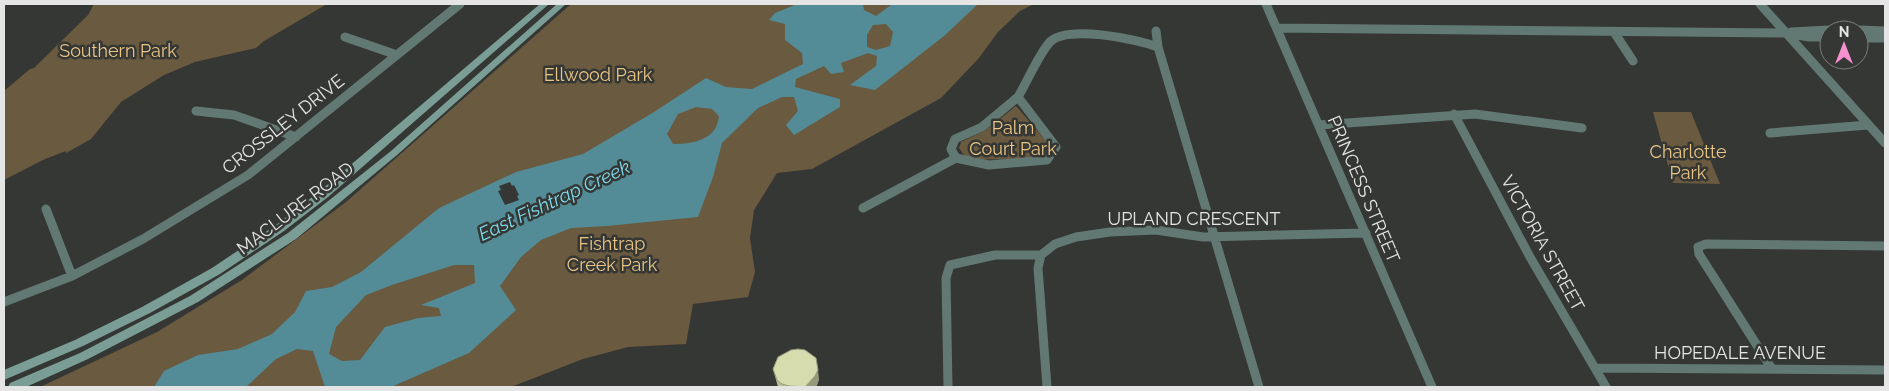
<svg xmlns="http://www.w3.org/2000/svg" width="1889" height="391" viewBox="0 0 1889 391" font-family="Raleway,sans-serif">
	<rect width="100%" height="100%" fill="#353735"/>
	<path fill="#6a5a3f" d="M94 4H327L264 41 256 48 195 62 164 75 121 102 91 139 66 153V151L45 159 4 180V91L30 69 34 68 88 15Z
		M571 4H1034L1020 11 998 32 979 58 941 98 812 169 777 173 754 210 750 238 755 272 748 297 693 304 686 344 628 347 583 359 511 387H40L157 332 242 280 346 202Z
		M1016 106 1052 148 1043 158 1027 160 973 159 963 154 959 148 961 142 986 130Z
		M1653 112H1691L1720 184 1673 183Z"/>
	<path fill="#538c97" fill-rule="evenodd" d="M797 4H863L864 10 876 16 891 5 889 4H978L944 36 875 90 850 85 876 66 877 56 868 53 841 63 844 72 831 74 824 66 796 79 795 87 840 99V107L794 135 786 125 798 111 794 97H782L758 108 722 143 713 177 698 217 607 226 571 228 541 240 521 257 500 286 516 310 469 353 391 387H325L313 351 297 349 276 359 246 387H154L164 371 198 355 238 349 272 334 295 312 306 291 332 287 361 272 439 208 516 172 583 154 654 112 706 78 726 87 752 89 803 64 802 53 785 40V24L769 20 775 13ZM886 24 893 32 890 46 876 50 867 47V35L873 25ZM696 107 712 109 719 116C717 140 693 144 673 144L667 134 678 114ZM454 265H474L475 283 421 305 439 308 441 316 418 318 385 327 360 360 342 361 329 354 336 327 366 295 392 285Z"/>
	<path fill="#353735" d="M510 182 512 186 514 185 519 195 517 196 519 200 505 205 498 191 501 190 499 186Z"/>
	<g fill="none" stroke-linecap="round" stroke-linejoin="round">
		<path stroke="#627973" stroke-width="9" d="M1266 4 1432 387
			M1760 4 1885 143
			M1277 28 1786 33 1809 37H1829
			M1859 30 1885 31
			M1156 31 1158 47 1259 387
			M1614 32 1633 61
			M1791 32 1829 30
			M345 37 397 55
			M1859 38H1885
			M1018 97 1056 147 1047 160 989 165 956 158 951 149 955 139 982 127Z
			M1018 97C1027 82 1038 56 1049 43 1065 24 1137 39 1158 47
			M196 111 234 115 296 137
			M1454 114 1530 257 1606 387
			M1319 125 1475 114 1582 128
			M1770 133 1868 125
			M863 208 956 158
			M46 209 72 276
			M4 302 72 276 143 239 248 175 460 4
			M1595 368 1885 370
			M1772 369 1699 254 1698 247 1706 244 1885 246
			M948 387 946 278 950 265 995 255H1041
			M1047 387 1038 268 1041 255 1055 244 1076 237 1110 232 1156 230 1203 237 1366 233"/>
		<path fill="#7a9e95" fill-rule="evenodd" d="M540 4H549L328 197 284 231 220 274 150 313 83 346 4 380V370L75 340 142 307 212 268 276 225 320 191Z
			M557 4H566L397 155 296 239 198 302 88 359 26 387H8L10 383 80 353 190 296 288 233 391 151Z"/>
	</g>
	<path fill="#b9bd96" d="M773 369 819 379 817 385 815 387H778Z"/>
	<path fill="#969a7a" d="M818 370 819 379 817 385 815 387H805Z"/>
	<path fill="#d7dcae" stroke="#969a7a" d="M798 349 805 350 816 358 818 370 815 376 805 387 789 386 782 384 777 380 773 369 778 357 791 350Z"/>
	<g text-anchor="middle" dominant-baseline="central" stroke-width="5" stroke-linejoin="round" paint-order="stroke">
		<g font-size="18" fill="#eac585" stroke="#353735">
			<text x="118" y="50">Southern Park</text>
			<text x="598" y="74">Ellwood Park</text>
			<text x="1013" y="127">Palm<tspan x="1013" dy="21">Court Park</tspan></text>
			<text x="1688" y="151">Charlotte<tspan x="1688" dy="21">Park</tspan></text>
			<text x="612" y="243">Fishtrap<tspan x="612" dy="21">Creek Park</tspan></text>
		</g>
		<g font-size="18" fill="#e4e5e4" stroke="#353735">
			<text transform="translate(283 124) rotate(-38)">CROSSLEY DRIVE</text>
			<text transform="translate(1364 189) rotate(67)">PRINCESS STREET</text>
			<text transform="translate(295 208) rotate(-37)">MACLURE ROAD</text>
			<text x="1194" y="218">UPLAND CRESCENT</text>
			<text transform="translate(1543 243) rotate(61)">VICTORIA STREET</text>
			<text x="1740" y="352">HOPEDALE AVENUE</text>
		</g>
		<g font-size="19" font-style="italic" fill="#7ddaeb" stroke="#353735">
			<text transform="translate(554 200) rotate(-25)">East Fishtrap Creek</text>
		</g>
	</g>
	<rect width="1889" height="391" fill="none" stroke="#e4e5e4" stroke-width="10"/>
	<g transform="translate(1844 45)"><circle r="24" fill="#353735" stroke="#7b7d7b"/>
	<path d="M0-4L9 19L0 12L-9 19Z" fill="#f690d1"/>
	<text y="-8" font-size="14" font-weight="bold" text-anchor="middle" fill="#e4e5e4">N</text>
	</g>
</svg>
